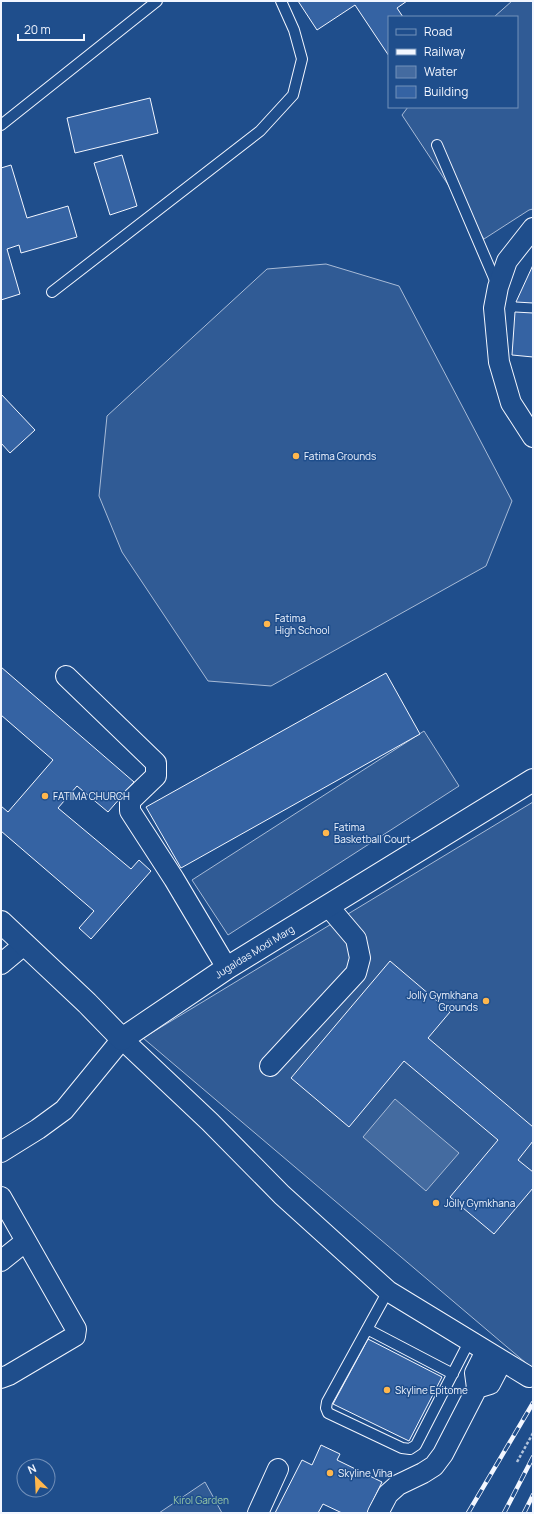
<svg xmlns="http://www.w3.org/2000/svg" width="534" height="1514" viewBox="0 0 534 1514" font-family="Manrope,sans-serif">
	<rect width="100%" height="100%" fill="#1f4e8c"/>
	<path fill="#305b95" stroke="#a8bbd7" d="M512 1H533V209L529 210 484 239 402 115 408 107H517V17H494Z
		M326 264 399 286 512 501 486 566 271 686 208 681 122 552 99 496 107 416 267 269Z
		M424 731 459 786 228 935 192 880Z
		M533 802V1369L143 1038Z
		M205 1482 222 1513H159Z"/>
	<path fill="#446ba0" stroke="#a8bbd7" d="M395 1099 459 1153 426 1191 363 1137Z"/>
	<path fill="#3563a3" stroke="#f2f6ff" d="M298 1H407L397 8 403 17H389V56L355 5 317 30Z
		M150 98 158 133 75 153 67 118Z
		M122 155 137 206 110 215 94 163Z
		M11 165 27 218 68 206 77 237 21 253 19 245 7 249 20 294 1 300V168Z
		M533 265V303L516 302Z
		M515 312 533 313V357L512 355Z
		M1 394 35 430 10 453 1 443Z
		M1 667 134 782 108 812 77 786 58 808 131 869 139 860 151 871 91 939 79 928 94 911 1 831V806L8 812 53 760 1 715Z
		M386 673 420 734 181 868 146 807Z
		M390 961 450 1012 428 1038 533 1127V1141L518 1160 533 1172V1188L494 1234 450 1197 498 1140 404 1061 349 1127 291 1078Z
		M368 1339 442 1377 409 1441 333 1404Z
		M321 1445 340 1454 337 1460 382 1482 367 1513H342L323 1504 318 1513H275L302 1460 312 1465Z"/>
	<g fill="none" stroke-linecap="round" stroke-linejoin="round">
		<defs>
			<path id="service" d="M1 125 157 1
				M437 145 497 285
				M52 292 260 131 293 95 302 59 294 30 281 1
				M388 1291 327 1402 326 1408 328 1413 402 1448 410 1449 416 1445 470 1340
				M367 1329 453 1374"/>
			<path id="minor" d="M533 228 507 261 498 287 494 308 499 362 511 403 533 437
				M66 676 156 763V776L130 801V811L174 879 227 968
				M1 964 25 944
				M270 1066 356 973 360 958 356 939 328 906
				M1 1152 38 1129 64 1110 122 1039 210 1122 282 1195 388 1291 529 1377
				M1 1197 76 1329 75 1336 9 1375 1 1378
				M1 1261 26 1241
				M477 1388 490 1384 502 1361
				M258 1513 278 1469
				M378 1513 388 1494 398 1485 423 1473 434 1466 443 1454 477 1388 475 1373 486 1351"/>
			<g id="tertiary">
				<path id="s1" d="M1 922 87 1003 122 1039 227 968 533 780"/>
			</g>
		</defs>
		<use href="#service" stroke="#f2f6ff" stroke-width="12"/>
		<use href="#minor" stroke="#f2f6ff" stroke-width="22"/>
		<use href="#tertiary" stroke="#f2f6ff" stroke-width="24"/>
		<path stroke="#b3c4dc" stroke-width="2.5" stroke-dasharray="3 2" stroke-linecap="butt" d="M517 1462 533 1433"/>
		<use href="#service" stroke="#1f4e8c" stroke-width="10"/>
		<use href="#minor" stroke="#1f4e8c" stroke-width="20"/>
		<use href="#tertiary" stroke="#1f4e8c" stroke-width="22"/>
		<defs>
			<path id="rail" d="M468 1513 533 1403
				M504 1513 533 1457
				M524 1513 533 1495"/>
		</defs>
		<use href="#rail" stroke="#f2f6ff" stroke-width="4.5"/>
		<use href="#rail" stroke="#1f4e8c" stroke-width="3" stroke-dasharray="9" stroke-linecap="butt"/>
	</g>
	<g fill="#ffb74d" stroke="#1f4e8c" stroke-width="1.5">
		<circle cx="296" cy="456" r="4"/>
		<circle cx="267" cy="624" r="4"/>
		<circle cx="45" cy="796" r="4"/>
		<circle cx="326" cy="833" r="4"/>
		<circle cx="486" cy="1001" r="4"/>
		<circle cx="436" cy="1203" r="4"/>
		<circle cx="387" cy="1390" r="4"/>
		<circle cx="330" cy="1473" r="4"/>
	</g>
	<g text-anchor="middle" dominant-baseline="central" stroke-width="3" stroke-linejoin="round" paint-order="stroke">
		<g font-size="10" fill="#f2f6ff" stroke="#1f4e8c" text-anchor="start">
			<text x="304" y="456">Fatima Grounds</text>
			<text x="275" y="618">Fatima<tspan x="275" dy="12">High School</tspan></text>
			<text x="53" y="796">FATIMA CHURCH</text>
			<text x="334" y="827">Fatima<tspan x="334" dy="12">Basketball Court</tspan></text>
			<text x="478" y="995" text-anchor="end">Jolly Gymkhana<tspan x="478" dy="12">Grounds</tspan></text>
			<text x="444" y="1203">Jolly Gymkhana</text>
			<text x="395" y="1390">Skyline Epitome</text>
			<text x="338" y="1473">Skyline Viha</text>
		</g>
		<g font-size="10" fill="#f2f6ff" stroke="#1f4e8c">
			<text stroke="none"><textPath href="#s1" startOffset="327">Jugaldas Modi Marg</textPath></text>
		</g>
		<g font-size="10" fill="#97c8a6" stroke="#1f4e8c">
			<text x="201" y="1500">Kirol Garden</text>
		</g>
	</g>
	<rect width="534" height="1514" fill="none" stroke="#f2f6ff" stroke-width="4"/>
	<rect x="388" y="16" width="130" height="92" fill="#1f4e8c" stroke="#7391ba"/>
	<rect x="396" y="29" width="20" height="6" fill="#1f4e8c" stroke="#7391ba"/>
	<text x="424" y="36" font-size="12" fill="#f2f6ff">Road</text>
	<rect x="396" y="49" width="20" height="6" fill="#f2f6ff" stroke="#7391ba"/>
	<text x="424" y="56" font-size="12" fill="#f2f6ff">Railway</text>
	<rect x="396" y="66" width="20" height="12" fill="#446ba0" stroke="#7391ba"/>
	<text x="424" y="76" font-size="12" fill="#f2f6ff">Water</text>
	<rect x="396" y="86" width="20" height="12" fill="#3563a3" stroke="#7391ba"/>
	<text x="424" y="96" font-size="12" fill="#f2f6ff">Building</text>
	<g transform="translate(36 1478) rotate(336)"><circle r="19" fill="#1f4e8c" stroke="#7391ba"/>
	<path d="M0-3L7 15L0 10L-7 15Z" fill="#ffb74d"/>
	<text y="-6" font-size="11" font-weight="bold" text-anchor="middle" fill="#f2f6ff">N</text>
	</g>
	<path d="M18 34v6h66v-6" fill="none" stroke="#f2f6ff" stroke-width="2"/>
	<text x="24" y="34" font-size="12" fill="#f2f6ff" stroke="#1f4e8c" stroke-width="3" paint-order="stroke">20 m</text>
</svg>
